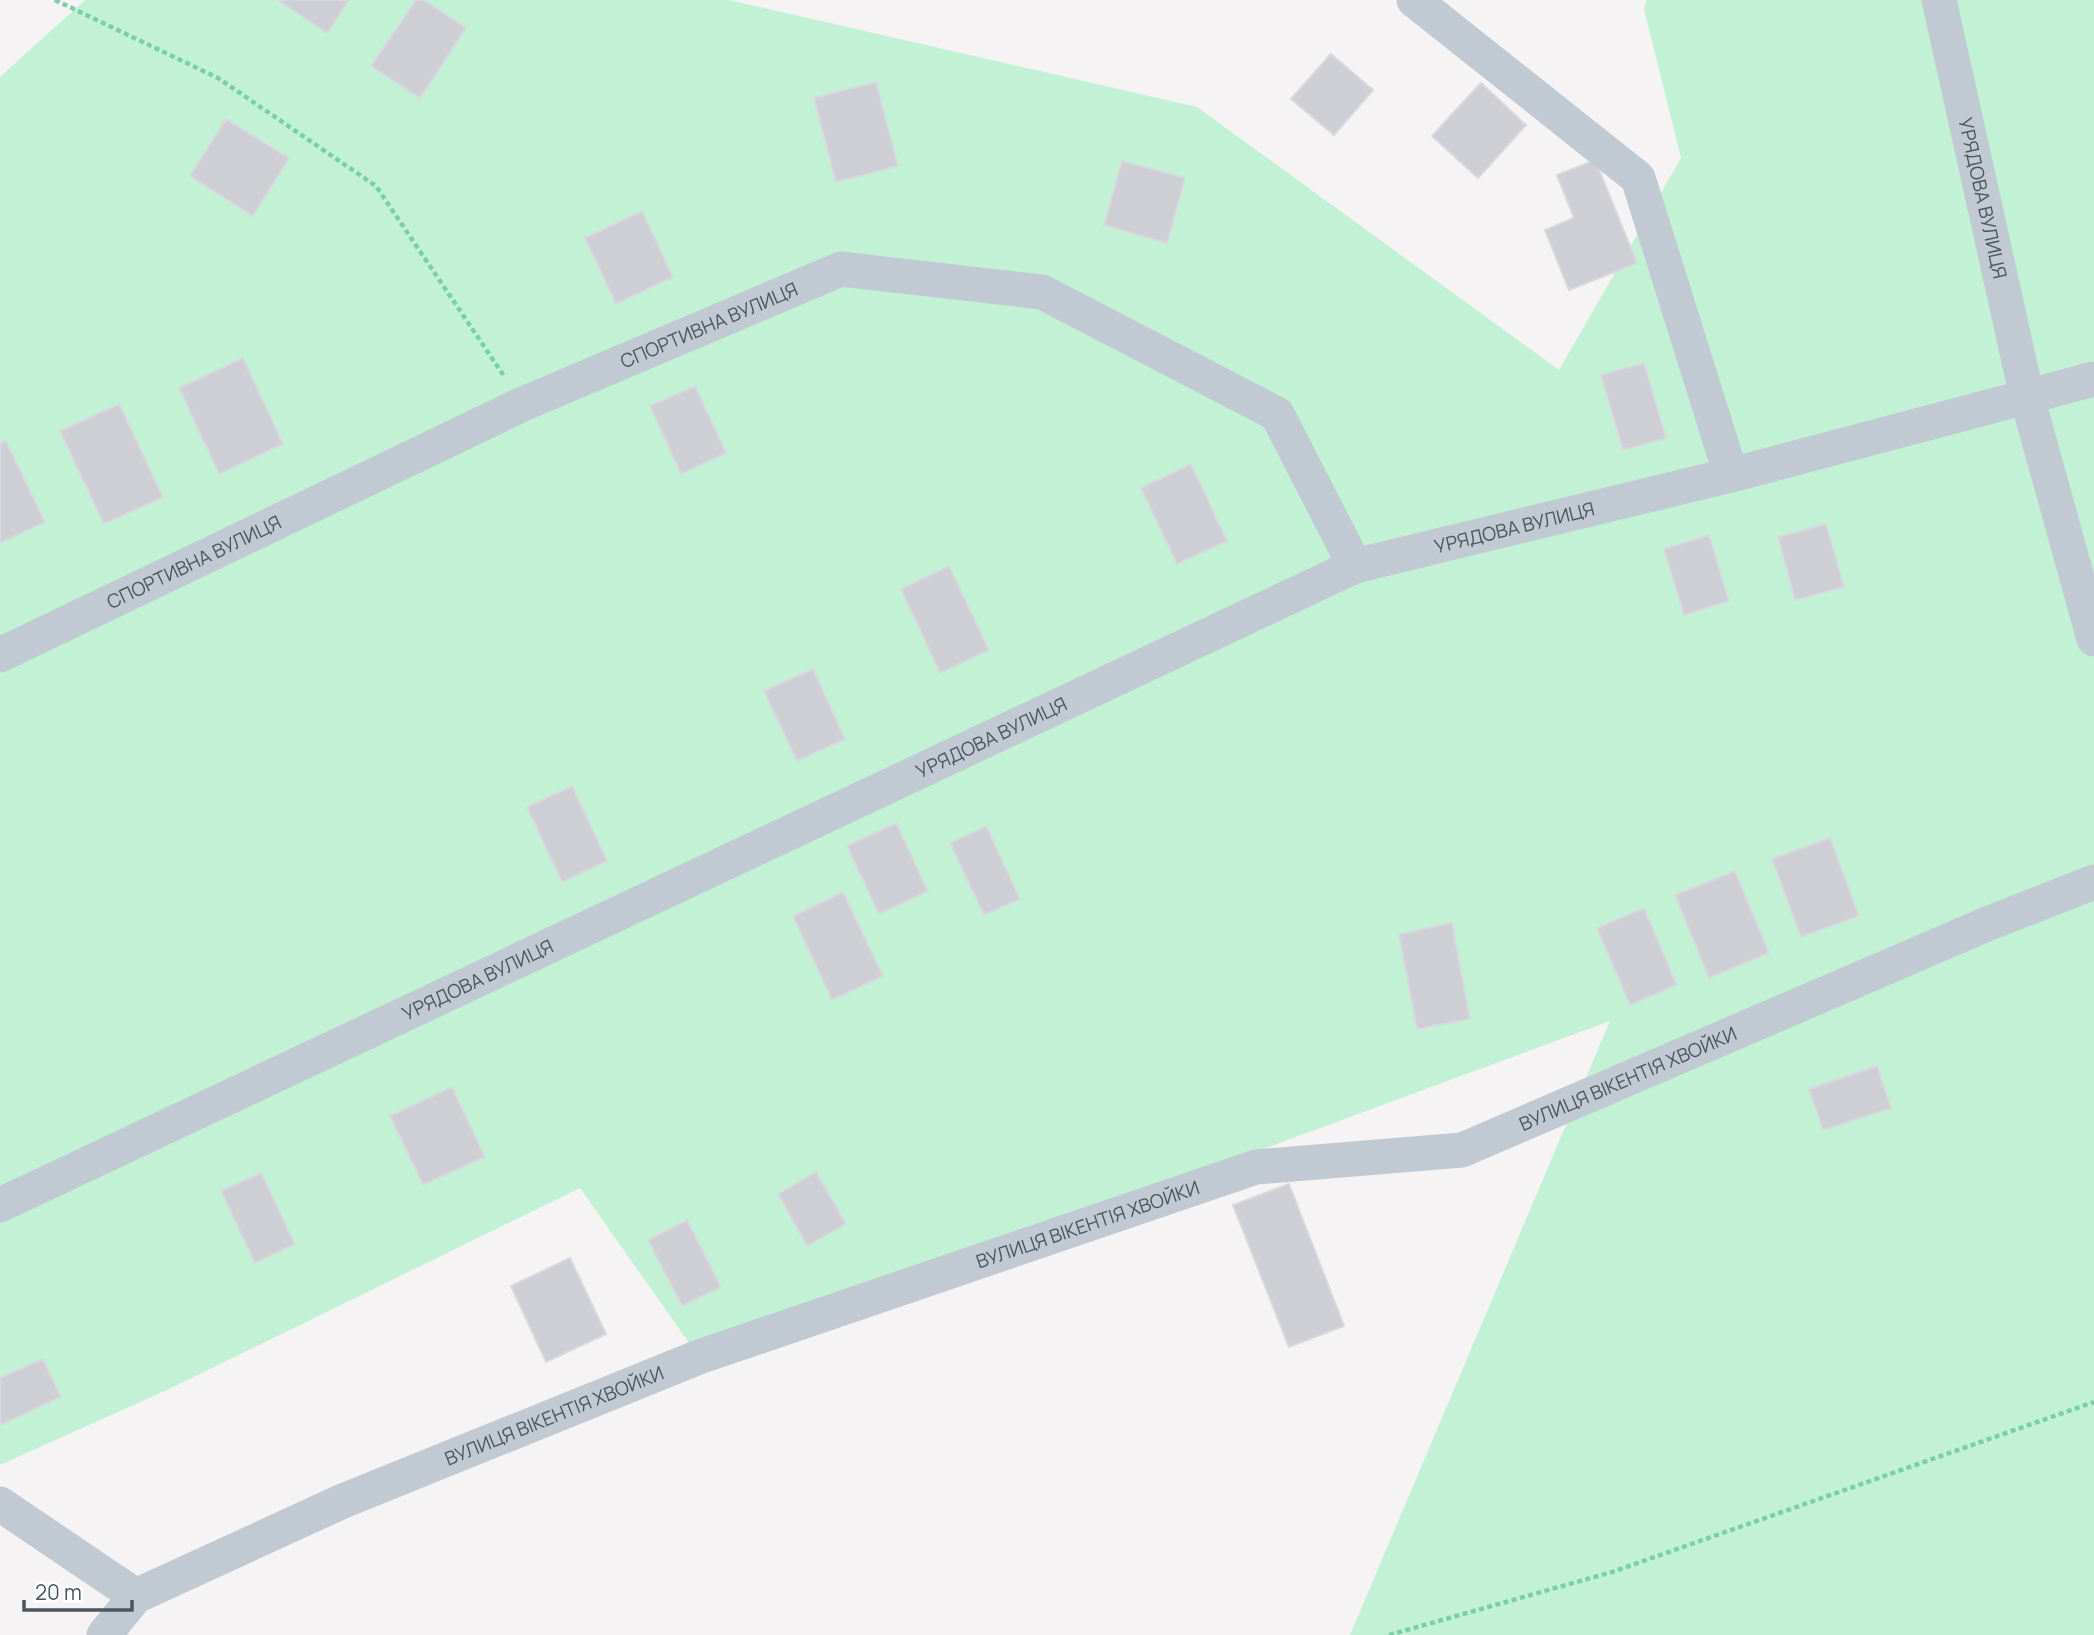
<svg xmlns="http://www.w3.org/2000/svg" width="2094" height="1635" viewBox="0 0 2094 1635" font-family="Manrope,sans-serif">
	<rect width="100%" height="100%" fill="#f5f3f3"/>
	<path fill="#c3f1d5" d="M85 0H729L1197 107 1559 370 1681 158 1644 9 1647 0H2094V1635H1350L1610 1021 699 1357 580 1188 169 1389 0 1465V77Z"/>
	<path fill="#cdcfd5" stroke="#d7d9de" stroke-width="2" d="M278 0H349L327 33Z
		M416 0H424L466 28 420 98 371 66Z
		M1331 54 1373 90 1334 135 1291 99Z
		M876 82 898 166 836 182 814 98Z
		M1481 83 1526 125 1478 178 1432 136Z
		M226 119 289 158 253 216 190 176Z
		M1595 160 1637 263 1569 290 1545 230 1574 218 1557 175Z
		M1122 161 1185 178 1167 243 1104 225Z
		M642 211 673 277 616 304 585 238Z
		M243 358 283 444 219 474 179 388Z
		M1644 363 1666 438 1623 450 1601 375Z
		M695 386 726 453 681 474 650 406Z
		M119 404 163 497 104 524 60 431Z
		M6 441 45 522 0 543V443Z
		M1191 464 1227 541 1177 564 1141 488Z
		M1826 524 1844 587 1795 600 1778 537Z
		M1709 535 1729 601 1684 615 1664 549Z
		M949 566 989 650 940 673 901 589Z
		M813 669 845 739 797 761 764 691Z
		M572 786 607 861 562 882 527 807Z
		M896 823 928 891 879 914 847 846Z
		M986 826 1020 899 984 915 950 843Z
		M1830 838 1859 916 1801 937 1772 859Z
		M1735 871 1769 953 1709 978 1675 895Z
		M843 892 883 976 832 1000 793 916Z
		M1644 908 1677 985 1630 1005 1597 928Z
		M1452 923 1470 1019 1417 1029 1399 934Z
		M1877 1066 1891 1108 1823 1130 1809 1089Z
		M452 1087 485 1157 423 1185 390 1116Z
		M816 1172 846 1224 807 1246 778 1194Z
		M261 1173 295 1244 255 1263 221 1191Z
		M1289 1184 1344 1326 1289 1347 1233 1205Z
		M687 1220 721 1287 682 1306 648 1240Z
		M570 1258 606 1334 546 1362 511 1286Z
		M43 1359 61 1397 0 1425V1378Z"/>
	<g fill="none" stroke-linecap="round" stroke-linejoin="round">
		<path stroke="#7ad0a6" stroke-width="4.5" stroke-dasharray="5 3.5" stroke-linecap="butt" d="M55 0 218 78 376 186 504 376
			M1389 1635 1612 1572 2094 1402"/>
		<g stroke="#c1cad2" stroke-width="35">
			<path d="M1414 0 1638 178 1731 475"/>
			<path id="s1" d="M1939 0 2027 397 2094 639"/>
			<path id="s2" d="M0 655 523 404 841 269 1042 292 1277 414 1355 566"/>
			<path id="s3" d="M0 1205 1355 566 1731 475 2094 379"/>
			<path d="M0 1504 136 1596"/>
			<path id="s4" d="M104 1635 136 1596 343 1501 699 1357 1256 1167 1462 1150 1987 924 2094 882"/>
		</g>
	</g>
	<g text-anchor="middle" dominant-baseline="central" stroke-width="7" stroke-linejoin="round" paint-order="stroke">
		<g font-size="19" fill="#4a5661" stroke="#fff">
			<text stroke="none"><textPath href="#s1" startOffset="203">УРЯДОВА ВУЛИЦЯ</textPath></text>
			<text stroke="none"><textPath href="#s2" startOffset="782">СПОРТИВНА ВУЛИЦЯ</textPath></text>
			<text stroke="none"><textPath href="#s3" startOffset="1662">УРЯДОВА ВУЛИЦЯ</textPath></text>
			<text stroke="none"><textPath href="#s2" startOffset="215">СПОРТИВНА ВУЛИЦЯ</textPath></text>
			<text stroke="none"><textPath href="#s3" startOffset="1096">УРЯДОВА ВУЛИЦЯ</textPath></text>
			<text stroke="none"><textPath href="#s3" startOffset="528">УРЯДОВА ВУЛИЦЯ</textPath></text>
			<text stroke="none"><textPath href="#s4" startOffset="1638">ВУЛИЦЯ ВІКЕНТІЯ ХВОЙКИ</textPath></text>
			<text stroke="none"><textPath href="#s4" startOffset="1073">ВУЛИЦЯ ВІКЕНТІЯ ХВОЙКИ</textPath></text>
			<text stroke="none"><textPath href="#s4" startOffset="506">ВУЛИЦЯ ВІКЕНТІЯ ХВОЙКИ</textPath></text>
		</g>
	</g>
	<path d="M24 1600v10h108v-10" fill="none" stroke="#4a5661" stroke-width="3.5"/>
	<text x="35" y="1600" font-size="21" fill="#4a5661" stroke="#ffffff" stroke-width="5" paint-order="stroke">20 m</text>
</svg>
